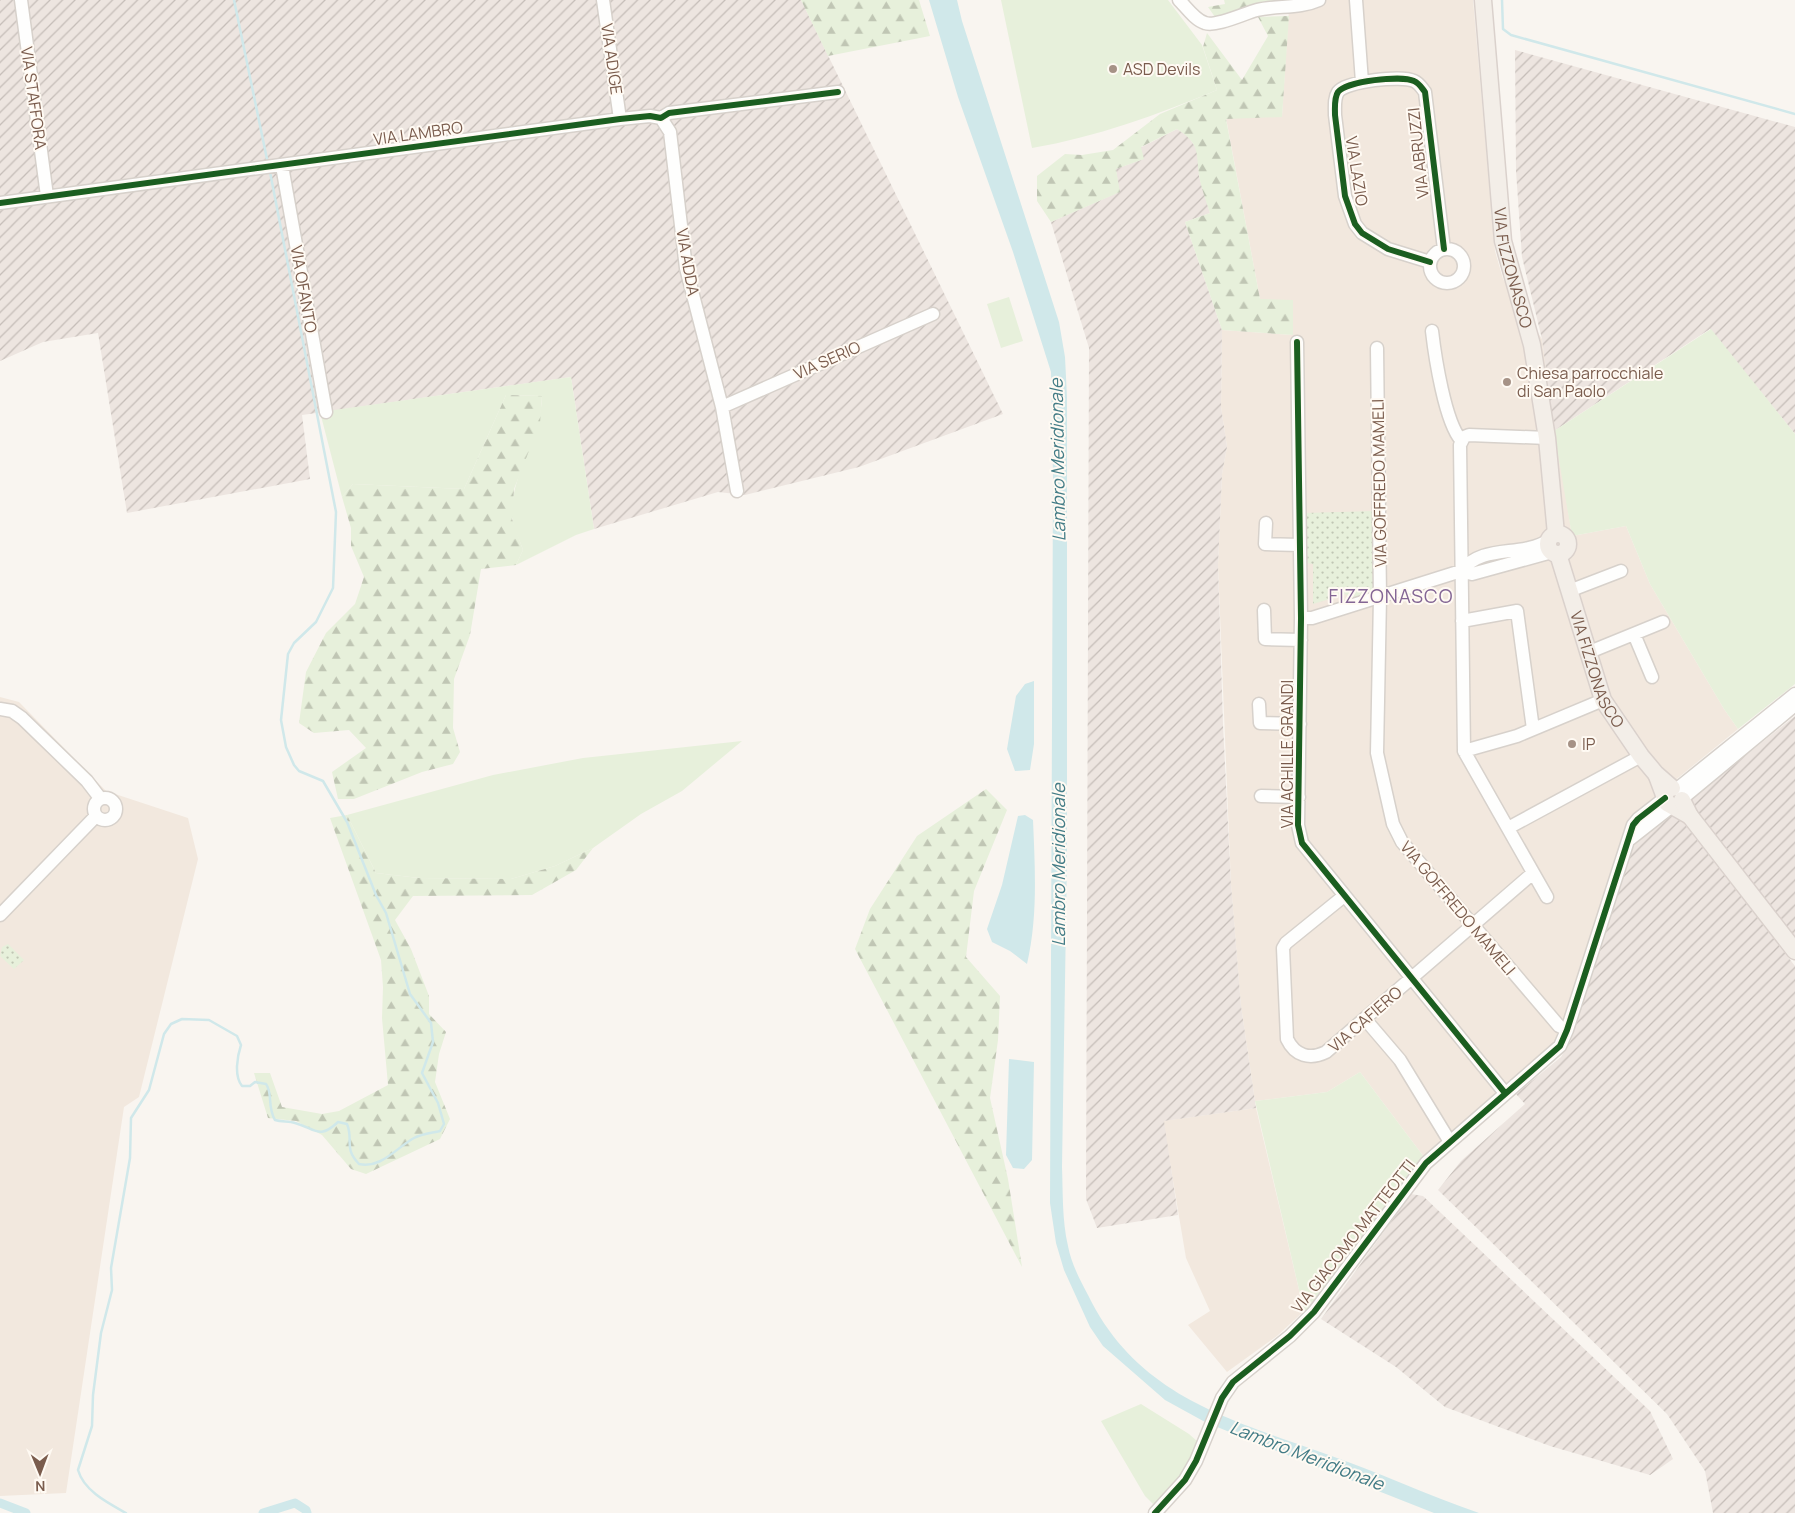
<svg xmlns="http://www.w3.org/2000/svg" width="1795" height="1513" viewBox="0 0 1795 1513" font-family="Manrope,sans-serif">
	<defs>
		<pattern id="industrial-furrows" width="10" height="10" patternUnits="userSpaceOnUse" patternTransform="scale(1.25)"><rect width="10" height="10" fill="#ede5e0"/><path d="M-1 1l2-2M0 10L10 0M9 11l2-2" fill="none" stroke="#c5bdb8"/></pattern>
		<pattern id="forest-firs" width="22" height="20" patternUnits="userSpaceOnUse" patternTransform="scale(1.25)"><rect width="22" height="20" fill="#e7f0db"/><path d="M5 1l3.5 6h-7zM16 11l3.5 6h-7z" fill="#c0c6b4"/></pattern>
		<pattern id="park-dots" width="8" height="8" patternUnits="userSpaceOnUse" patternTransform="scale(1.25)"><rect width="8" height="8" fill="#e7f0db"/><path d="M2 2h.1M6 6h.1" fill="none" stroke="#c0c6b4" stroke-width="1.8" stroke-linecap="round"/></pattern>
	</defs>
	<rect width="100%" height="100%" fill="#f9f5f0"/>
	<path fill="#f2e8de" d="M1286 0H1473L1495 251 1503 279 1542 339 1572 536 1626 526 1650 584 1724 709 1738 729 1630 817 1559 1040 1424 1157 1360 1072 1327 1092 1255 1101 1241 1006 1231 885 1218 565 1222 474 1227 447 1221 407 1222 330 1293 335 1260 299 1226 118 1282 116 1289 8Z
		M0 697 19 702 106 791 188 818 198 859 139 1097 124 1107 66 1493 0 1496Z
		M1256 1108 1304 1311 1277 1336 1227 1372 1188 1325 1210 1311 1186 1258 1163 1121Z"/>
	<path fill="url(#industrial-furrows)" d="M0 0H801L1003 414 859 467 745 495 718 492 594 529 571 377 302 415 310 479 127 513 98 333 43 342 0 361Z
		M1515 50 1795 127V434L1710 329 1554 431 1542 339 1522 257 1516 171Z
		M1177 129 1188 136 1198 151 1199 176 1210 213 1185 222 1222 330 1221 407 1227 447 1222 474 1218 565 1223 725 1231 885 1241 1006 1256 1108 1164 1121 1178 1215 1097 1228 1086 1199 1089 348 1051 222 1119 192 1116 169 1143 159 1140 148Z
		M1795 716V940L1690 806 1689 800Z
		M1676 813 1795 966V1513H1713L1705 1471 1667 1414 1438 1190 1461 1161 1525 1104 1516 1094 1561 1057 1571 1040 1633 842 1668 814Z
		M1411 1194 1423 1196 1650 1411 1673 1459 1650 1475 1550 1446 1445 1407 1396 1367 1321 1319Z"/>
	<path fill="#e7f0db" d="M1001 0H1168L1202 45 1217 90C1157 115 1096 137 1032 148Z
		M1009 297 1023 341 1001 348 987 304Z
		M1711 329 1795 434V684L1738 729 1724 709 1650 584 1626 526 1572 536 1554 431Z
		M571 377 594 529 576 535 516 565 523 550C520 540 513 528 512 517 510 474 541 440 542 396L506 395 464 489 353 484 342 497 320 412Z
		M742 741 682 791 641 814 593 848 555 866 511 879 419 878 376 873 347 815 493 775 583 758Z
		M1360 1072 1424 1157 1413 1166 1400 1188 1315 1305 1304 1311 1255 1101 1327 1092Z
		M1141 1404 1189 1434 1198 1442C1190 1463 1176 1496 1153 1504L1145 1496 1101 1421Z"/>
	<path fill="url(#forest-firs)" d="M801 0H919L930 36 828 56Z
		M1224 0H1286L1287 3 1215 17 1208 7 1225 4Z
		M1289 16 1282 117 1226 119 1260 299 1293 300V335L1222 330 1185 222 1210 213C1206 200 1201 188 1199 175 1196 151 1200 144 1177 129L1141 147 1144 159 1116 169 1120 192 1051 222 1037 201V176L1065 154 1082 155 1113 150 1160 114 1217 90 1203 47 1207 33 1242 80 1268 36 1258 17Z
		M506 395 542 396 540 423 514 489 512 519 523 550 516 565 481 569 470 635 454 679 453 728 460 752 453 764 422 772 354 799H338L332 772 366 748 349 730 314 733 299 723 306 672 326 633 355 604 364 577 351 546V528L342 497 353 484 464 489Z
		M986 789 1007 810 974 891 966 957 1000 996 998 1040 990 1098 1008 1179 1022 1267 855 949 870 909 917 836Z
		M347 815 376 873 419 878 511 879 555 866 593 848 576 870 532 895 413 896 395 920 411 949 429 996V1014L446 1032 439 1054 435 1082 450 1119 440 1139 366 1174 351 1169 322 1135 296 1121 268 1118 254 1073H270L282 1107 322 1114 339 1111 388 1085 382 1018 383 987 381 960 330 818Z"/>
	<path fill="url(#park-dots)" d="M1373 511 1374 590 1371 593 1350 601 1346 594 1313 604V564L1305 563V513Z
		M8 944 24 960 14 969 0 956 2 947Z"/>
	<path fill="#d0e8ea" d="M929 0H957L962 21 1059 322 1065 357 1067 397V859L1062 1167C1063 1193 1062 1220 1068 1246 1071 1263 1080 1280 1088 1295 1137 1396 1229 1419 1326 1454 1378 1472 1427 1495 1479 1513H1434L1254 1442 1205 1422 1165 1400 1103 1346 1090 1327 1064 1270 1056 1243 1050 1203 1053 478 1051 372 1013 252 958 97Z
		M1034 681V744L1030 770 1015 771 1007 749 1016 696 1025 684Z
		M1025 815 1033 820C1035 869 1038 917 1027 964L1010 951 992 942 987 929 1002 885 1018 816Z
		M1009 1059 1034 1062 1032 1160 1024 1169 1013 1168 1006 1155Z"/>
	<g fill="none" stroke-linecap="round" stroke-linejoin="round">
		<path stroke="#d0e8ea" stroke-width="2.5" d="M234 0 268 164
			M1502 0 1503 29 1511 35 1795 114
			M126 1513C108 1503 84 1491 78 1470L92 1426 93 1395 101 1333 112 1290 111 1268 130 1158 131 1118 149 1090 164 1034 171 1024 182 1019 209 1020 237 1036 241 1045C237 1057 234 1076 242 1086H250L255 1082 266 1084C273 1093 267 1107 275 1120 282 1122 289 1121 295 1123 316 1129 319 1140 338 1122L347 1124C354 1141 343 1147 359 1164 381 1169 396 1148 414 1138 422 1134 432 1133 440 1131L444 1124 438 1103 422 1073 433 1042 431 1023 410 994 386 913 376 895 347 822 323 781 299 771 294 765 286 747 281 720 288 654 294 643 316 622 333 588 336 512 270 172"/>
		<path stroke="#d0e8ea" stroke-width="9" d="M0 1503 26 1513
			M263 1513 295 1503 306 1510 307 1513"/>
		<defs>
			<path id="minor" d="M21 0 47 196
				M603 0 620 119
				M1179 0C1186 7 1195 20 1205 23 1216 27 1245 13 1257 10 1278 5 1299 9 1319 0
				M1356 0 1362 82
				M661 118 670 132 686 268 722 407 737 491
				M282 166 326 412
				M0 203 620 119 650 116 661 118 669 113 838 92
				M1430 266a17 17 0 1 1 34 0a17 17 0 1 1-34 0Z
				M1430 262 1388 249 1362 233 1355 224 1345 196 1335 115C1335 107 1334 98 1338 92 1346 81 1402 75 1414 81 1419 83 1421 87 1425 92L1444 249
				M1432 331C1435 357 1445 422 1461 440
				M1297 342 1301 618 1298 825 1302 843 1505 1093
				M1377 348 1380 597 1377 753 1393 824 1402 842 1559 1026 1567 1030
				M722 407 933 314
				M1547 438 1469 435 1464 437 1460 445 1464 751 1547 897
				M1266 523 1265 544 1300 545
				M1549 540C1520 558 1484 543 1461 571L1472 574 1552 552
				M1569 591 1621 571
				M1264 610 1265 639 1301 640
				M1301 618H1312L1461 571
				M1462 621 1517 611 1533 729
				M1634 634 1652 677
				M1587 653 1663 622
				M1259 704 1260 723 1300 724
				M0 709 12 711 22 718 87 781 100 798
				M1464 751 1517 736 1603 700
				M1677 789 1795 694
				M1261 796 1299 797
				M94 809a11 11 0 1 1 22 0a11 11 0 1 1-22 0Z
				M1683 798 1795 705
				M1508 828 1641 756
				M1630 839 1672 806
				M1344 896 1286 943 1283 948 1287 1039C1295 1056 1310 1060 1326 1052L1533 873
				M0 915 96 816
				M1365 1019 1400 1060 1450 1142
				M1155 1513 1185 1480 1196 1461 1222 1398 1233 1382 1290 1336 1314 1312 1426 1163 1560 1046 1567 1030 1633 825 1638 819 1665 798"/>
			<g id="major">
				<path id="s1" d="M1483 0 1503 241 1532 345 1547 438 1556 534"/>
				<circle cx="1558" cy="544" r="10"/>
				<path id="s2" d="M1558 554 1603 700 1641 756 1656 774 1672 788"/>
				<path d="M1657 776 1667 803 1690 816"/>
				<path d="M1682 800 1690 816 1795 951"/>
			</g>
		</defs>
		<use href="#minor" stroke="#d7d1cb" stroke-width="15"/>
		<use href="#major" stroke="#dad1cc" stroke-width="19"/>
		<use href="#minor" stroke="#fefefd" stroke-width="12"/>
		<use href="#major" stroke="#f3eee8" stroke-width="16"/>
		<defs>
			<path id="cycleway" d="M0 203 620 119 650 116 661 118 669 113 838 92
				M1430 262 1388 249 1362 233 1355 224 1345 196 1335 115C1335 107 1334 98 1338 92 1346 81 1402 75 1414 81 1419 83 1421 87 1425 92L1444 249
				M1297 342 1301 618 1298 825 1302 843 1505 1093
				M1155 1513 1185 1480 1196 1461 1222 1398 1233 1382 1290 1336 1314 1312 1426 1163 1560 1046 1567 1030 1633 825 1638 819 1665 798"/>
		</defs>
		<use href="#cycleway" stroke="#fffaf3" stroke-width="9"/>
		<use href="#cycleway" stroke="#1b5e20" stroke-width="6"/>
	</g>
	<g fill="#a69286" stroke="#fffaf3" stroke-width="2">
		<circle cx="1113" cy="69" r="5"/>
		<circle cx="1507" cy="382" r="5"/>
		<circle cx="1572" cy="744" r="5"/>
	</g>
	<g text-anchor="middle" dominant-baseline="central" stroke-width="4" stroke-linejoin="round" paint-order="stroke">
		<g font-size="16" fill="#7a5c4d" stroke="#fffaf3">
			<text transform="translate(612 59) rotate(82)">VIA ADIGE</text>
			<text transform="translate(34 98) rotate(82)">VIA STAFFORA</text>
			<text transform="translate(418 133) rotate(-8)">VIA LAMBRO</text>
			<text transform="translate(1418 153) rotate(-96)">VIA ABRUZZI</text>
			<text transform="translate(1357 171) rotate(81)">VIA LAZIO</text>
			<text transform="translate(688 262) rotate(80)">VIA ADDA</text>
			<text stroke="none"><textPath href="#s1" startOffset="270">VIA FIZZONASCO</textPath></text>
			<text transform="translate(304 289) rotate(80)">VIA OFANTO</text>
			<text transform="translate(827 360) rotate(-24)">VIA SERIO</text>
			<text transform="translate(1379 483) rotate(-91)">VIA GOFFREDO MAMELI</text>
			<text stroke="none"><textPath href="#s2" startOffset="122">VIA FIZZONASCO</textPath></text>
			<text transform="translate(1287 754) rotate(-90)">VIA ACHILLE GRANDI</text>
			<text transform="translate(1458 908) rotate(50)">VIA GOFFREDO MAMELI</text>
			<text transform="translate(1365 1019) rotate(-41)">VIA CAFIERO</text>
			<text transform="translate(1353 1236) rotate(-52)">VIA GIACOMO MATTEOTTI</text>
		</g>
		<g font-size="16" fill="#7a5c4d" stroke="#fffaf3" text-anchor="start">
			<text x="1123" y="69">ASD Devils</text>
			<text x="1517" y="373">Chiesa parrocchiale<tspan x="1517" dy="18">di San Paolo</tspan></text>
			<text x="1582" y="744">IP</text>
		</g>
		<g font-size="18" font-style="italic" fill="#437c86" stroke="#fffaf3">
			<text transform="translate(1057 460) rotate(-91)">Lambro Meridionale</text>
			<text transform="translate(1058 865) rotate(-90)">Lambro Meridionale</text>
			<text transform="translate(1307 1455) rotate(21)">Lambro Meridionale</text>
		</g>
		<g font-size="19" letter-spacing="1" fill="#846695" stroke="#fffaf3">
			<text x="1391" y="596">FIZZONASCO</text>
		</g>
	</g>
	<g transform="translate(40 1473) rotate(179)" stroke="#fffaf3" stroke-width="4" paint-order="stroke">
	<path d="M0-4L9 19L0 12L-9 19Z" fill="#7a5c4d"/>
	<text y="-8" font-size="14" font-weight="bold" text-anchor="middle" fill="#7a5c4d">N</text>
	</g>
</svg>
